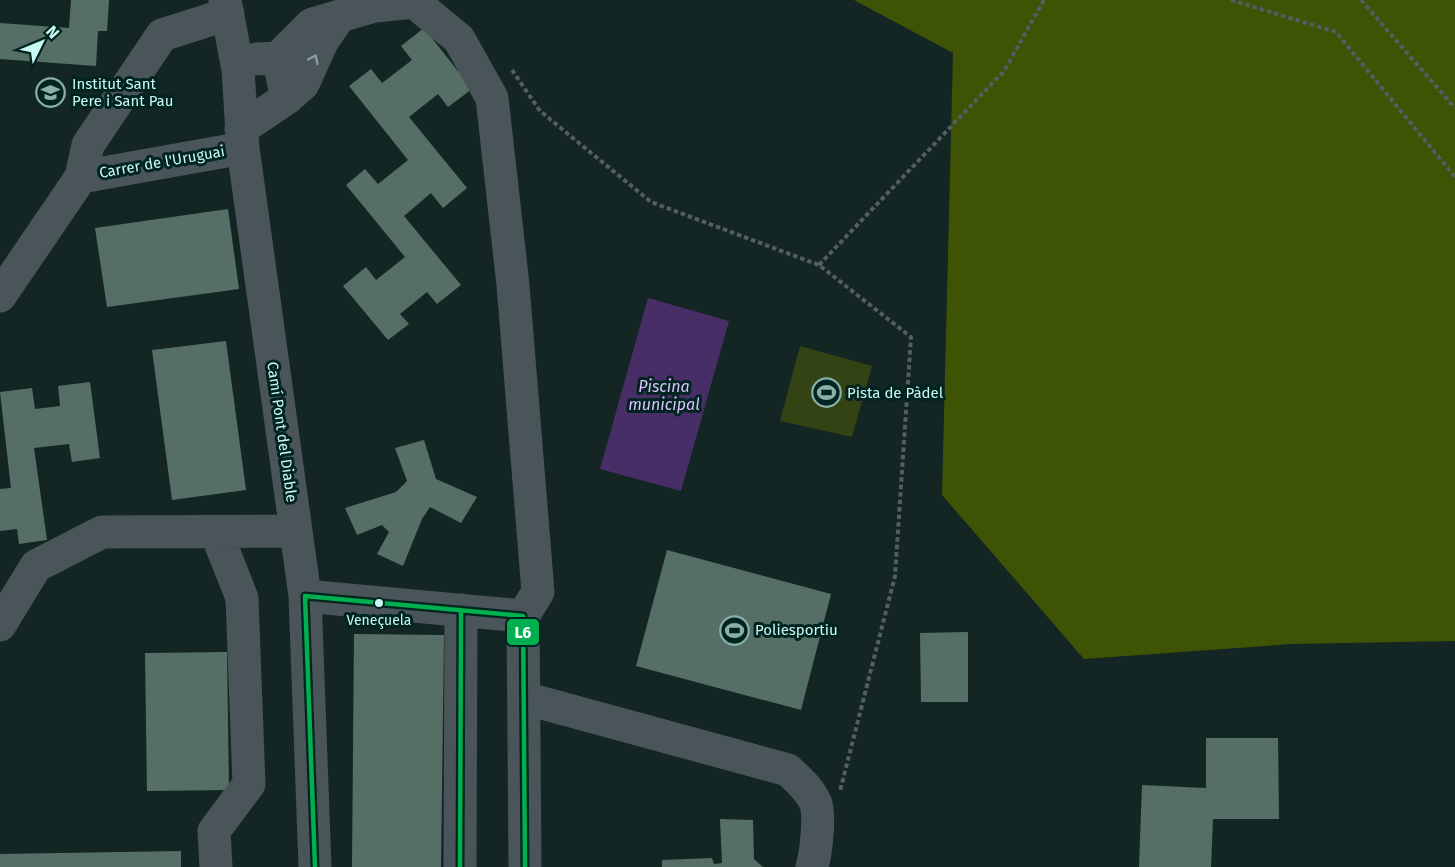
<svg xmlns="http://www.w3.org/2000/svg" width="1455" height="867" viewBox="0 0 1455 867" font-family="'Fira Sans',sans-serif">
	<rect width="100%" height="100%" fill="#132623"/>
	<path fill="#334313" d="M800 346 872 366 852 437 780 421Z"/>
	<path fill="#3f5305" d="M854 0H1455V641L1291 644 1084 659 942 495 953 53Z"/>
	<path fill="#482e67" d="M648 298 729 321 681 491 600 469Z"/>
	<path fill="#566f66" d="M71 0H109L107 31H98L96 66 0 59V23L69 28Z
		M424 28 472 89 448 107 438 94 409 117 467 188 443 208 431 193 404 216 461 285 437 304 427 292 400 314 409 324 388 340 343 286 366 267 376 280 405 257 346 185 365 169 378 184 408 160 349 86 371 69 382 83 412 60 401 46Z
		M228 209 239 289 107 307 95 228Z
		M226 341 246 490 172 500 152 350Z
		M90 382 100 458 72 462 69 444 34 448 47 540 19 544 17 529 0 531V489L11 488 0 392 32 388 35 409 60 406 58 386Z
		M424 440 436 479 477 497 461 523 430 507 422 519 403 566 377 554 389 532 382 525 357 535 345 508 396 492 407 481 395 448Z
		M667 550 831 594 801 710 636 666Z
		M968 632V702H921L920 633Z
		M354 634 444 635 441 867H352Z
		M227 652 229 790 147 791 145 653Z
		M1206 738H1278L1279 819H1213L1211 867H1139L1142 785 1206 788Z
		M720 819 753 820 754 859 763 867H662V860L712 858 714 864 722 863Z
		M181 851V867H0V854Z"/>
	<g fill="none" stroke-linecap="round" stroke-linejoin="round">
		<path stroke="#525e61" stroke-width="4" stroke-dasharray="4.5 3" stroke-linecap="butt" d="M1231 0 1336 32 1455 177
			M1361 0 1455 108
			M512 70 540 111 651 202 819 265 911 337 895 576 840 791
			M819 265 1004 71 1044 0"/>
		<path stroke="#4a555a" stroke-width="33" d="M225 0 238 70 243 148 305 596 315 867
			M278 58 312 24 375 6 414 2 459 39 492 98 513 285 538 592 523 616
			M287 98 303 84 322 42 339 17
			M241 129 287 98 278 58 256 59
			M81 177 88 145 162 35 228 14
			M0 296 81 177 243 148
			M216 532 242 598 249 784 214 831 216 867
			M305 596 523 616 525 867
			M0 625 36 566 102 532 296 531
			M524 698 788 770C798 779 811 791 816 804 820 818 816 853 812 867
			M460 867 461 610"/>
		<defs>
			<path id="bus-1" d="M305 596 523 616 525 867
				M305 596 315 867
				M460 867 461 610"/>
		</defs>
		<use href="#bus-1" stroke="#012420" stroke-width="9"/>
		<use href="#bus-1" stroke="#00b04f" stroke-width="4.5"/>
	</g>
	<defs><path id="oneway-chevron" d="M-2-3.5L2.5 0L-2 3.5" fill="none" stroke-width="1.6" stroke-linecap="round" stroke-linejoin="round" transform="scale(1.5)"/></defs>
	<use stroke="#839f9e" href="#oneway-chevron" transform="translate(314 59) rotate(-65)"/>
	<defs>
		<symbol id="school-ring" viewBox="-11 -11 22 22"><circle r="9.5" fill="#012420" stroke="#89afa9" stroke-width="1.5"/><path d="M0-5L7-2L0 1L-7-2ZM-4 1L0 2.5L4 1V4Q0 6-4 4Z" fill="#89afa9"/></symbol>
		<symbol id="stadium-ring" viewBox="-11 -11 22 22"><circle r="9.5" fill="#012420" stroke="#89afa9" stroke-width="1.5"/><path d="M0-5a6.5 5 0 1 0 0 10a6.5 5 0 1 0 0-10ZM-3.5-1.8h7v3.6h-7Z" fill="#89afa9"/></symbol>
	</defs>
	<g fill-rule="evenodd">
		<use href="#school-ring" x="34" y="76" width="33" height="33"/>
		<use href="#stadium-ring" x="810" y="376" width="33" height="33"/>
		<use href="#stadium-ring" x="718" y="614" width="33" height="33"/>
	</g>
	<circle fill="#c9f9f1" stroke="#012420" stroke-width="2" cx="379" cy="603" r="5"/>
	<g text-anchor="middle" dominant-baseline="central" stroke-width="6" stroke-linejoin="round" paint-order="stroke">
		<g font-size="14" fill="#c9f9f1" stroke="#012420">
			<text x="379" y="620">Veneçuela</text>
		</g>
		<g font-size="15" fill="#c9f9f1" stroke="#012420" text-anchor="start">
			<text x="72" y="84">Institut Sant<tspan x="72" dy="17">Pere i Sant Pau</tspan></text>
			<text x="847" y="393">Pista de Pàdel</text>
			<text x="755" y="630">Poliesportiu</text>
		</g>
		<g font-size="15" fill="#c9f9f1" stroke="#012420">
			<text transform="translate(162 162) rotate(-10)">Carrer de l'Uruguai</text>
			<text transform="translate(282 432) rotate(82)">Camí Pont del Diable</text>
		</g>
		<g font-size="16" font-style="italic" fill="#dbc3fd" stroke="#012420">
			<text x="664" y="386">Piscina<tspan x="664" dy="18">municipal</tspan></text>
		</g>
	</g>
	<rect stroke="#012420" stroke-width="2" x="506" y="618" width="34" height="28" rx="6" fill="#00b04f"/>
	<g font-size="16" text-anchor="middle" font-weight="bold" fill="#fff">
		<text x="523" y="638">L6</text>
	</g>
	<g transform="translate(42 42) rotate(47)" stroke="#012420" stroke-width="4.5" paint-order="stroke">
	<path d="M0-4.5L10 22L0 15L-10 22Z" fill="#c9f9f1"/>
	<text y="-9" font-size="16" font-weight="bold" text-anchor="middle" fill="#c9f9f1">N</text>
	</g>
</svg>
